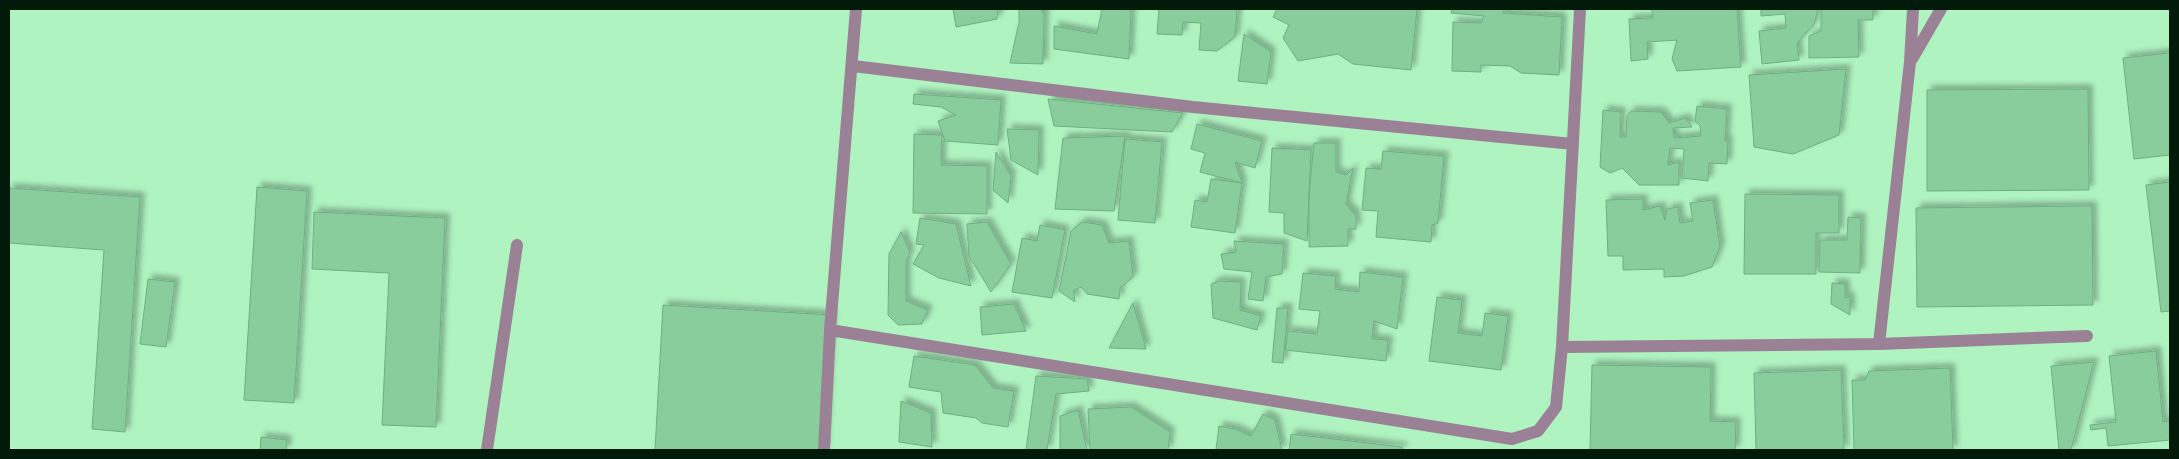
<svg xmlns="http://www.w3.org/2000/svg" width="2179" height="459" viewBox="0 0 2179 459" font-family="'Source Serif 4',serif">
	<defs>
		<filter id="shadow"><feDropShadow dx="4.5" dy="-4.5" stdDeviation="2.5" flood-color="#0004"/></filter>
	</defs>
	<rect width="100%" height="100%" fill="#aff3c1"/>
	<path fill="#8acd9d" stroke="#6eaf81" filter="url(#shadow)" d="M953 9H998L997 19 956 27Z
		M1019 9H1040L1044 13 1043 64 1010 63 1019 22Z
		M1102 9H1131L1129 59 1054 49V26L1097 34Z
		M1159 9H1237L1235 37 1217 51 1199 50 1201 23 1183 22 1182 35 1157 34Z
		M1277 9H1417L1411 70 1353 64 1338 54 1298 61 1283 38 1289 25 1273 17Z
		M1452 9H1504L1503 13 1562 17 1559 75 1521 73 1510 66 1481 65V72L1452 71 1453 22 1481 23 1484 16 1451 13Z
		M1652 9H1737L1741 67 1677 71 1672 59 1677 40 1647 42 1648 59 1631 61 1629 19 1653 18Z
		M1761 9H1818L1814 24 1797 43 1799 60 1762 64 1759 31 1786 28 1785 14 1761 16Z
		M1821 9H1873V20H1858L1859 57 1809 58V36L1821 31Z
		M1244 34 1271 52 1267 84 1238 81Z
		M2170 53V155L2134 159 2123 58Z
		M1846 69 1839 135 1793 154 1754 147 1749 75Z
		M2088 89 2089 190 1927 191V90Z
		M914 94 1001 100 998 145 945 141 938 121 956 115 941 107 913 104Z
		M1048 99 1183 113 1172 132 1054 126Z
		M1697 106 1727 109 1725 141H1728L1727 164 1709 163 1708 181 1682 178 1684 149 1670 148 1668 165 1679 162V185H1639L1622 168 1610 173 1600 167 1603 110 1621 112 1620 137H1626L1627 116 1631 111 1661 112 1669 123 1685 118 1692 127 1673 128 1674 138 1701 136 1700 126 1695 121Z
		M1197 124 1262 141 1255 168 1235 162 1242 183 1200 172 1205 153 1191 149Z
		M1007 129 1039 130 1038 175 1011 160Z
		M914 134 942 135 941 165 987 166V214L913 213Z
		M1125 136 1114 211 1055 209 1063 138Z
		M1125 139 1162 142 1155 223 1118 220Z
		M1314 143H1336V172L1346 175 1353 168 1346 204 1356 216V229H1348V246L1309 247V194Z
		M1272 148 1311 150 1307 241 1284 233V213L1269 212Z
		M1383 151 1444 156 1438 223 1432 225 1431 242 1376 237 1378 211 1362 210 1366 168 1381 169Z
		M996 152 1011 176 1008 203 993 190Z
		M1211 179 1242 183 1235 233 1191 227 1195 200 1207 202Z
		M2170 182V311L2161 312 2146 185Z
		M257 187 307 191 294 403 244 400Z
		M9 188 140 197 125 432 92 429 104 250 9 243Z
		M1745 194 1839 195V233H1816V274H1744Z
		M1643 199V210L1660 206 1665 220 1667 209 1678 207 1680 223 1693 221 1690 203 1713 200 1720 247 1712 267 1684 276 1664 277V269L1623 270V256H1608L1606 200Z
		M2092 206 2093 305 1917 307 1916 208Z
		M314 212 445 218 436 427 382 425 389 273 312 269Z
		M1848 217 1861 218 1860 273 1819 272 1820 240H1847Z
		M920 218 956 224 971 286 939 278 913 264 924 245 916 244Z
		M987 222 1011 264 991 292 969 256 967 224Z
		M1082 222 1102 225 1109 243 1129 241 1133 277 1120 288 1119 299 1087 294 1081 287 1074 290 1075 302 1059 291 1071 231Z
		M1040 225 1065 230 1052 298 1012 292 1022 238 1037 241Z
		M901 232 910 252 906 262V301L928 310 922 324 898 325 888 315 889 254Z
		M1234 241 1284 244 1282 274 1266 277 1263 301 1248 299 1252 272 1224 269 1221 254 1236 252Z
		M1360 272 1403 277 1397 329 1374 321 1372 339 1388 340 1386 361 1285 350 1288 331 1317 334 1320 311 1299 309 1303 273 1336 276 1335 289 1359 292Z
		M148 279 175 282 166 347 140 344Z
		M1218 281 1241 282 1240 310 1261 316 1257 330 1213 318 1211 284Z
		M1832 283 1845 284V298L1850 296V315L1831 304Z
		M1437 297 1462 300 1458 333 1482 336 1485 313 1508 316 1501 370 1429 361Z
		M1133 303 1146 349 1109 348Z
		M1014 304 1026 331 982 335 980 307Z
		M663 305 831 315 824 450H655Z
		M1277 308H1288L1283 363 1272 362Z
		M2156 351 2163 422 2170 421V440L2108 446 2106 428 2091 430 2090 425 2116 422 2109 356Z
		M914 356 975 365 993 388 1014 391 1008 427 982 423 976 418 943 413 941 392 909 387Z
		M2094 362 2071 450H2059L2051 366Z
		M1592 365 1711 367 1710 421 1736 422 1735 450H1590Z
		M1950 368 1953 450H1854L1852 380H1865L1869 371Z
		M1841 370 1844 450H1756L1754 373Z
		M1036 376 1087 379 1089 391 1056 394 1047 450H1026Z
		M901 401 931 413 932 447 899 442Z
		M1131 407 1170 432 1168 450H1090L1088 409Z
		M1078 410 1087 450H1060V416Z
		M1263 414 1275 420 1282 450H1216L1219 426 1235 429 1251 436Z
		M1291 434 1402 447 1403 450H1289Z
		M261 437 287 440 286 450H260Z"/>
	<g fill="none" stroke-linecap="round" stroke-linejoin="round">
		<path stroke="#9a8196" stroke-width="12" d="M487 450 517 245"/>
		<path stroke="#9a8196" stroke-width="12" d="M1912 59 1941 9
			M853 66 1193 107 1573 144
			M830 330 1512 439 1538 431 1556 407 1562 347 1580 9
			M1879 344 1910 62 1913 9
			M1562 347 1879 344 2087 336
			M824 450 830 330 856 9"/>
	</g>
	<rect width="2179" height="459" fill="none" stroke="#011a09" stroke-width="20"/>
</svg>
